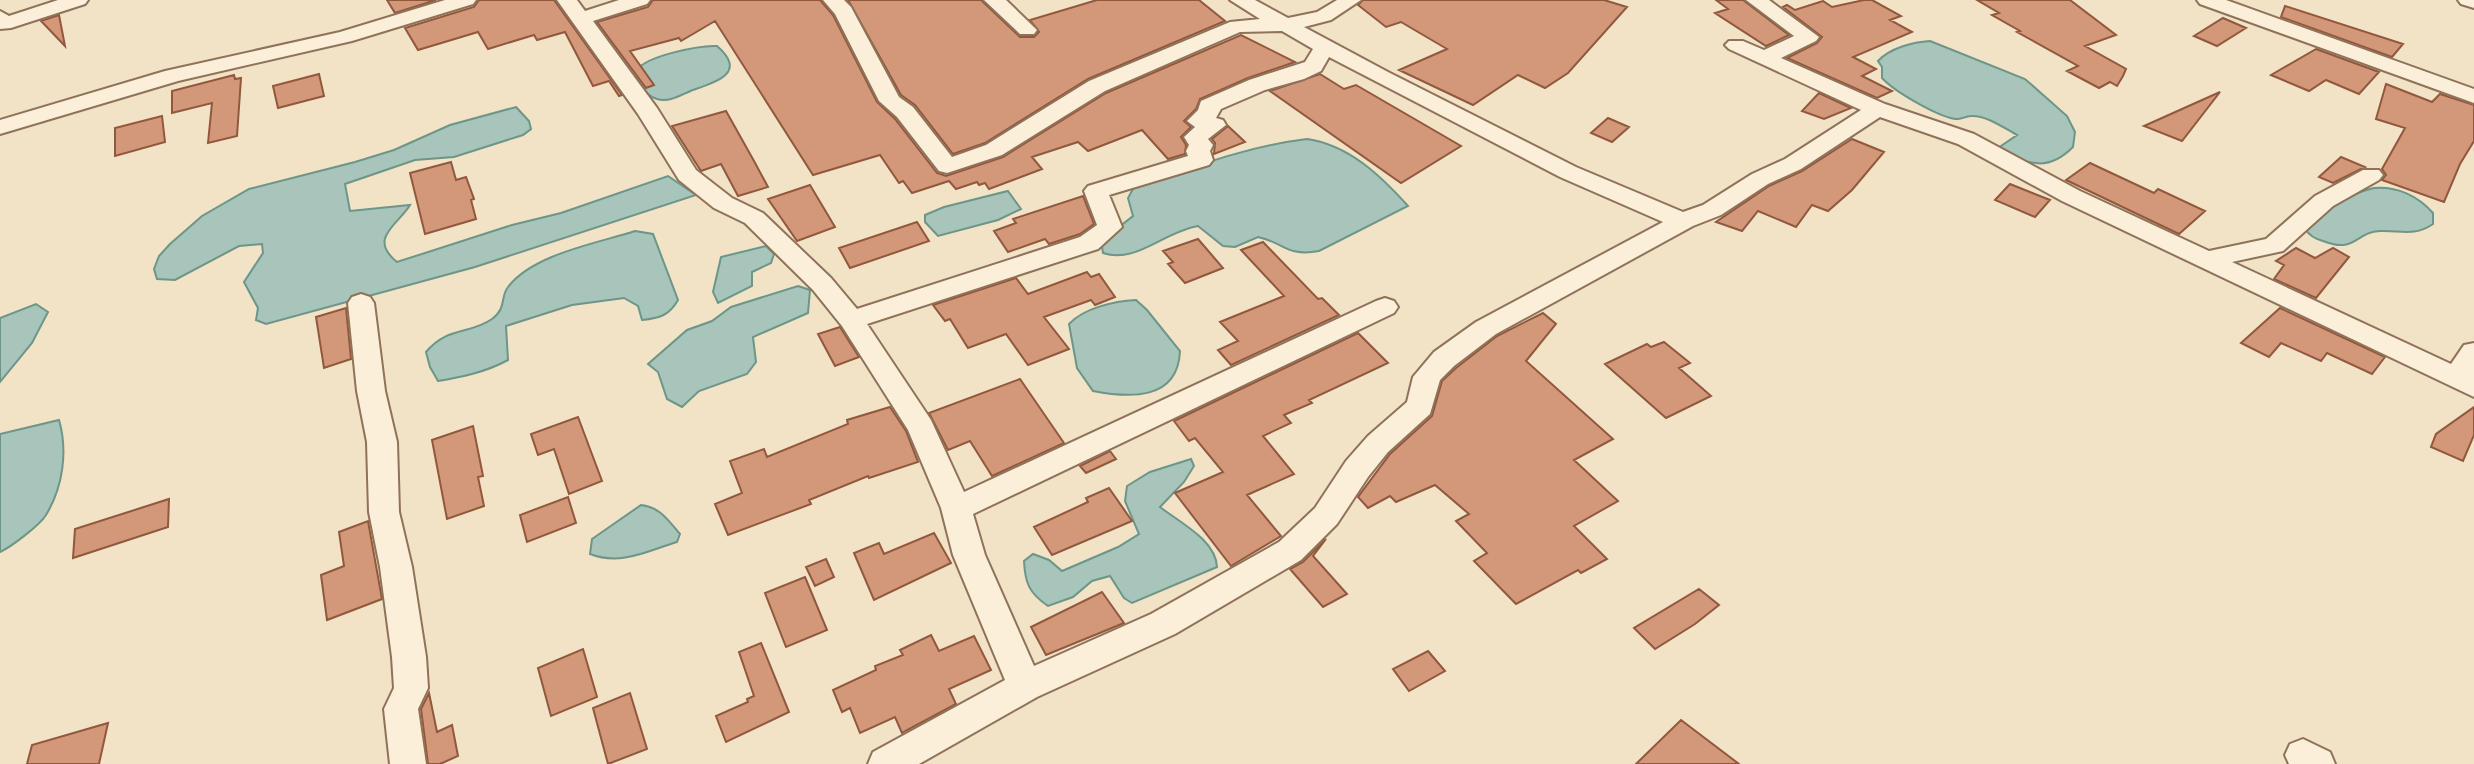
<svg xmlns="http://www.w3.org/2000/svg" width="2474" height="764" viewBox="0 0 2474 764" font-family="Merriweather,serif">
	<rect width="100%" height="100%" fill="#f2e2c6"/>
	<path fill="#a7c5ba" stroke="#6d9588" stroke-width="2" d="M1930 41 2025 79 2067 116 2075 132 2073 147C2048 172 2031 164 2001 152V146L2017 135C2004 128 1986 115 1971 116 1965 116 1961 120 1955 119 1937 116 1895 92 1882 78V67L1878 61C1890 48 1913 42 1930 41Z
		M717 46C748 73 716 82 693 90 682 94 670 103 657 99 647 96 642 88 637 81V70C646 56 700 45 717 46Z
		M516 107 529 121 531 129 523 135 454 157 415 160 345 184 350 211 410 205C399 224 367 238 397 262L512 225 561 213 668 176 696 195 475 267 266 324 256 320 258 308 244 282 263 253 262 244 239 246 175 280 157 279 154 269 159 256 170 244 202 216 249 189 355 162 394 150 450 125Z
		M1307 139C1349 145 1381 176 1408 206L1319 251C1287 257 1285 243 1258 237L1235 247 1223 246 1198 226C1163 232 1136 264 1103 253L1101 241 1133 216 1128 198 1134 187C1191 168 1248 146 1307 139Z
		M2374 188C2397 186 2418 196 2433 213V224C2414 237 2400 230 2380 231 2355 232 2356 254 2323 241 2315 239 2309 235 2305 229 2323 212 2349 193 2374 188Z
		M1008 191 1021 209 998 220 938 236 925 222V215L944 207Z
		M635 231 653 234 678 300C669 316 659 318 642 320L638 306 624 298 572 305 506 326 508 360C486 372 462 377 438 381L430 367 426 352C448 326 469 335 492 319 507 308 500 297 508 287 533 254 598 243 635 231Z
		M766 246 774 254 771 263 752 272V286L718 303 713 292 721 257Z
		M798 286 810 290 808 313 753 337 756 362 747 374 699 391 682 407 667 399 658 372 648 364 687 330 712 321 731 307Z
		M1136 300 1147 310 1180 351C1178 401 1129 398 1093 391L1077 368 1069 324C1084 308 1114 301 1136 300Z
		M36 304 48 312 32 343 0 382V318Z
		M59 420C68 451 63 487 46 515 40 525 11 547 0 552V434Z
		M1191 459 1194 466 1184 482 1160 507C1179 522 1216 540 1217 567L1132 603 1124 598 1110 576 1092 581 1073 597 1048 606C1029 593 1025 583 1024 561L1033 554 1049 560 1062 571 1118 547 1139 534 1125 501 1127 486 1150 472Z
		M641 505C660 507 668 520 680 534L677 542C647 551 621 566 590 554L592 539Z"/>
	<path fill="#d39879" stroke="#91583d" stroke-width="2" d="M387 0H436L395 13Z
		M479 0H554L622 95 619 96 609 81 593 86 565 32 537 40 534 35 488 49 478 32 418 50 405 28 474 7Z
		M653 0H820L833 15 877 102 895 119 937 173 946 176 1003 157 1106 93 1241 35 1295 62 1248 78 1200 99 1196 109 1184 121 1191 127 1181 137 1186 145 1185 154 1168 159 1142 130 1088 151 1078 142 1032 157 1042 169 989 189 985 183 979 185 977 182 956 189 949 181 912 193 903 181 899 183 880 155 813 175 715 21 681 41 679 38 630 51 654 85 646 88 597 22 648 7Z
		M848 0H981L1020 37H1034L1039 32 1030 20 1097 0H1199L1225 21 1088 79 985 143 953 154 915 105 901 95Z
		M1363 0H1604L1627 7 1568 73 1545 88 1518 75 1473 105 1399 70 1447 49 1401 22 1386 27 1358 5Z
		M1716 0H1743L1789 35 1766 46 1715 13 1728 9Z
		M1864 0H1872L1901 16 1890 20 1912 32 1853 57 1876 69 1862 76 1892 91 1877 98 1787 58 1817 43 1822 37 1783 7 1787 5 1795 10 1823 1 1832 7Z
		M1977 0H2070L2116 35 2085 46 2126 69 2123 76 2117 86 2110 82 2099 88 2067 71 2078 66 2017 32 2020 31 1992 15 1999 13Z
		M2285 6 2403 44 2392 57 2281 17Z
		M59 15 65 46 41 21Z
		M2223 18 2246 28 2217 46 2194 36Z
		M2316 49 2379 72 2359 94 2326 80 2309 91 2271 75Z
		M319 74 324 96 278 108 273 86Z
		M1320 74 1344 89 1356 85 1461 146 1401 183 1270 91Z
		M234 75 235 79 241 78 237 136 208 143 212 103 172 113V91Z
		M2386 84 2432 102 2440 94 2474 105V141L2460 164 2444 202 2382 180 2386 175 2382 169 2405 128 2376 119Z
		M2220 92 2182 141 2144 126Z
		M1819 93 1851 108 1824 119 1802 111Z
		M726 111 754 161 768 187 738 196 721 164 701 171 672 126Z
		M162 116 165 142 115 156V128Z
		M1608 118 1629 127 1612 142 1591 133Z
		M1228 126 1245 142 1214 154 1215 143 1212 139Z
		M1852 139 1884 152 1852 190 1828 211 1812 205 1796 227 1758 211 1742 231 1716 222 1769 186 1802 171Z
		M2341 157 2365 167 2333 183 2319 177Z
		M451 162 456 180 466 177 474 199 471 200 476 219 425 234 410 173Z
		M2090 163 2154 193 2158 189 2205 211 2179 234 2066 180Z
		M2010 184 2050 200 2035 217 1995 200Z
		M810 185 835 227 797 241 768 199Z
		M1083 196 1094 224 1080 234 1049 244 1045 239 1008 252 994 231 1016 223 1013 219Z
		M917 222 929 241 850 268 839 248Z
		M1198 239 1223 268 1185 283 1168 264 1173 262 1163 251Z
		M1263 242 1318 299 1322 298 1339 315 1231 365 1218 350 1238 341 1220 322 1284 296 1241 250Z
		M2296 248 2315 258 2333 248 2349 257 2316 298 2274 279 2284 265 2276 261Z
		M1087 272 1091 277 1099 274 1115 297 1095 305 1091 300 1044 317 1069 349 1028 365 1006 334 968 348 950 319 945 321 933 305 1016 278 1028 294Z
		M346 308 351 359 324 368 316 317Z
		M2280 308 2385 357 2372 374 2327 353 2321 361 2281 343 2269 357 2241 343Z
		M1543 313 1556 324 1526 361 1613 439 1574 460 1618 501 1574 526 1607 559 1581 573 1578 570 1516 604 1474 561 1487 553 1456 521 1469 514 1435 485 1396 502 1390 496 1368 508 1358 497 1390 454 1432 416 1442 381 1456 368 1497 336Z
		M840 327 859 357 835 366 818 334Z
		M1358 333 1388 363 1309 400 1312 403 1284 415 1291 423 1263 436 1294 474 1247 495 1281 536 1231 566 1175 493 1223 472 1195 438 1189 441 1174 421Z
		M1664 342 1690 363 1679 368 1711 396 1666 418 1605 364 1647 344 1651 347Z
		M1020 379 1064 443 992 476 970 441 948 450 929 413Z
		M890 407 906 431 918 462 869 478 868 476 809 500 811 504 728 535 715 504 742 493 730 461 764 449 767 457 848 424 847 420Z
		M2474 407V435L2463 461 2431 447 2436 434Z
		M578 417 602 481 569 494 554 449 538 455 531 434Z
		M473 426 483 476 478 477 484 506 447 519 432 440Z
		M1110 451 1116 459 1086 473 1080 466Z
		M1109 488 1132 521 1052 555 1034 527 1088 502 1086 498Z
		M568 497 576 523 527 542 520 515Z
		M169 499 168 527 73 558 75 529Z
		M368 521 382 599 327 620 321 575 344 566 339 532Z
		M934 533 951 563 874 600 854 553 879 543 884 554Z
		M1326 539 1313 556 1347 594 1323 607 1290 569 1303 562Z
		M826 559 834 577 815 586 806 567Z
		M805 577 827 630 786 647 765 593Z
		M1699 589 1719 605 1695 624 1655 649 1634 628Z
		M1102 592 1124 623 1046 655 1031 627Z
		M931 635 939 651 974 636 991 670 949 689 956 704 907 730 902 733 895 717 860 733 850 708 842 712 833 690 876 670 875 666 903 655 900 650Z
		M761 643 789 712 726 742 716 716 748 702 747 699 754 696 739 652Z
		M583 649 597 697 551 716 538 668Z
		M1428 651 1445 671 1409 691 1393 669Z
		M429 693 437 732 452 725 458 756 440 764H428L421 709Z
		M630 693 647 749 608 764 593 708Z
		M1681 720 1739 764H1636Z
		M108 723 99 764H27L32 745Z"/>
	<g fill="none" stroke-linecap="round" stroke-linejoin="round">
		<defs>
			<path id="minor" d="M58 0H88L85 4 11 28 0 29V11L9 16Z
				M445 0H476L473 4 352 41 178 81 0 134V120L165 71 340 32Z
				M557 0H577L585 11 619 0H650L647 4 593 21 657 108 696 170 732 198 763 213 831 278 857 309 1080 237 1097 225 1084 191 1088 186 1188 156 1186 151 1189 145 1184 137 1195 127 1187 121 1198 110 1201 101 1249 80 1305 62 1313 49 1282 31 1240 32 1105 91 1002 155 947 173 939 171 897 117 879 101 835 14 823 0H844L851 7 899 97 913 107 952 157 986 145 1089 81 1230 22 1260 19 1230 0H1255L1288 18 1317 12 1337 0H1361L1331 20 1304 27 1388 72 1576 167 1683 212 1703 205 1752 174 1785 159 1861 110 1729 49 1725 45 1729 41H1743L1764 50 1794 36 1746 0H1769L1819 37 1816 41 1781 58 1885 104 1974 134 2080 191 2209 251 2266 239 2315 196 2363 170H2379L2383 175 2379 180 2333 206 2283 251 2232 262 2451 364 2464 345 2474 343V397L2062 201 1958 144 1880 117 1801 169 1768 184 1721 215 1693 226 1496 334 1454 366 1440 380 1430 414 1388 452 1368 477 1337 524 1301 560 1175 634 1037 697 919 764H868L873 752 1005 680 953 555 941 508 908 430 842 326 813 290 745 223 714 208 679 180 638 114ZM1329 57 1560 177 1663 222 1476 322 1434 352 1413 377 1407 402 1368 436 1346 461 1315 508 1279 542 1151 614 1034 666 985 555 973 514 1394 313 1398 307 1394 301 1385 298 1376 301 964 492 931 420 867 324 1098 249 1122 227 1109 195 1209 165 1213 160 1210 151 1213 145 1208 139 1226 125 1223 120 1216 118 1221 109 1265 90 1304 79 1321 71Z
				M984 0H1006L1037 30 1034 34H1020Z
				M2197 0H2226L2474 89V103L2200 4Z
				M2458 0H2474V8L2461 4Z
				M361 294 370 297 374 303 385 391 397 442 399 512 412 567 426 657 428 688 418 709 426 764H390L384 709 394 688 392 657 380 567 369 512 367 442 357 391 348 303 352 297Z
				M2303 739 2330 752 2335 764H2289L2285 755 2290 744Z"/>
		</defs>
		<use href="#minor" stroke="#8f7259" stroke-width="4"/>
		<use href="#minor" fill="#fbefda" fill-rule="evenodd"/>
	</g>
</svg>
